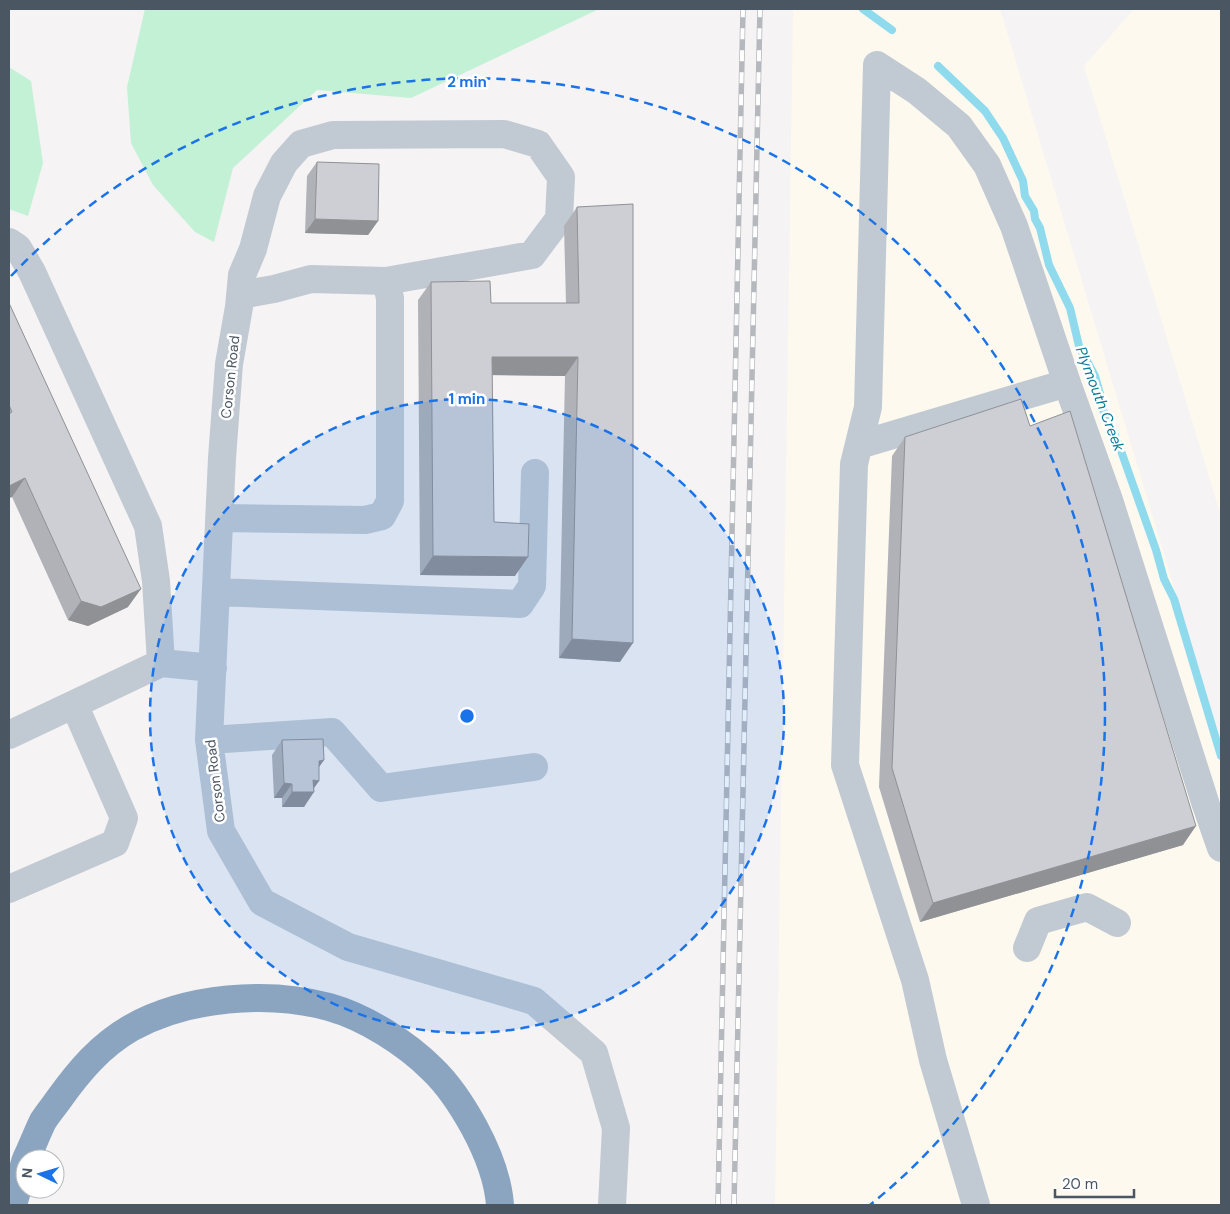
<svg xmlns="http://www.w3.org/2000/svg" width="1230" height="1214" viewBox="0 0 1230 1214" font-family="'DM Sans',sans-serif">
	<rect width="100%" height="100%" fill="#f5f3f3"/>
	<path fill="#fdf9ef" d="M793 9H1000L1221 743V1205H775Z
		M1134 9H1221V516L1084 66Z"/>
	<path fill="#c3f1d5" d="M145 9H599L411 98 317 90 233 168 214 242 195 232 153 185 131 143 127 87Z
		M9 67 31 81 43 163 28 216 9 209Z"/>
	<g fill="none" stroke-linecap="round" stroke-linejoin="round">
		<path stroke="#90daee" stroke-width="8" d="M863 9 892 30
			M938 66 985 111 1003 138 1023 181 1025 196 1034 211 1035 219 1040 228 1049 265 1070 308 1079 346 1095 376 1101 397 1102 408 1112 428 1120 448 1156 550 1164 579 1174 599 1221 756"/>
		<path stroke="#c1cad2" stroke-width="28" d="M9 242 18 248 32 272 148 526 156 581 161 663 213 668
			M386 281 532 255 559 219 561 177 538 144 504 134 333 135 301 144 284 163 267 196 253 249 242 275 239 307 229 364 222 458 209 740 221 831 262 902 348 947 534 1001 594 1053 616 1128 612 1205
			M859 445 1067 383
			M220 518 365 520 382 516 390 501V298L386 281 311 279 274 289 240 295
			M216 592 520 604 532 586 535 473
			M9 735 161 663
			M209 740 332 732 381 788 534 767
			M9 889 115 843 124 818 74 704
			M1027 948 1038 921 1087 907 1117 923
			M976 1205 933 1060 915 980 845 765 854 464 868 407 877 65 917 91 959 126 987 165 1014 226 1067 383 1109 500 1206 805 1221 848"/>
		<path stroke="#8ba5c1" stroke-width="28" d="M26 1159C32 1147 37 1133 43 1121 48 1113 54 1106 59 1099 79 1071 100 1046 131 1028 186 997 268 990 329 1007 365 1017 406 1043 432 1069 449 1085 463 1107 474 1127 487 1151 498 1178 500 1205
			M13 1205 25 1162"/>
		<defs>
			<path id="rail" d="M718 1205 743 9
				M734 1205 760 9"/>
		</defs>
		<use href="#rail" stroke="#b5b8bd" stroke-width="5.5"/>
		<use href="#rail" stroke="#fff" stroke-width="4" stroke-dasharray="11" stroke-linecap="butt"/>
	</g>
	<path fill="#b0b2b7" d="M317 162 378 221 368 235 305 233 307 176Z
		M577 207 620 662 559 658 565 376 492 375 494 522 515 576 420 575 418 300 431 282 491 303H566L564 226Z
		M9 303 128 607 88 626 68 620 12 497 9 498Z
		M905 437 1183 845 920 922 879 787 892 456Z
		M282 740 324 760 319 767V781L314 788 304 807H282V798H274L272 755Z"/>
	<path fill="#909195" d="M315 219 378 221 368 235 305 233Z
		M492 357H578L565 376 479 375Z
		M25 478 12 497 9 498V486Z
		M433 556 528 557 515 576 420 575Z
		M141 589 128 607 88 626 68 620 81 601Z
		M572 639 633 643 620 662 559 658Z
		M324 760 314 774 319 761Z
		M313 780 319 781 311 792H314L304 807H282L292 792Z
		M284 783 292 784 282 798H274Z
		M1196 826 1183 845 920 922 933 903Z"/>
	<path fill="#cdcfd5" stroke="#909195" d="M317 162 379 164 378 221 315 219Z
		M633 204V643L572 639 578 357H492L494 522 529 524 528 557 433 556 431 282 490 281 491 303H579L577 207Z
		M9 303 141 589 101 607 81 601 25 478 9 486V414L12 412 9 405Z
		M1021 399 1030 426 1070 411 1196 826 933 903 892 768 905 437Z
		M323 739 324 760 319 761V781L313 780 314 792H292V784L284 783 282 740Z"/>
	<circle cx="467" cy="716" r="317" fill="#1a73e8" fill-opacity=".12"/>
	<g fill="none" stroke="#1a73e8" stroke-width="2.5" stroke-dasharray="9 6">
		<circle cx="467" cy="716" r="317"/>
		<path d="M11 276A634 634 0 1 1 870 1205"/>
	</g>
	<g text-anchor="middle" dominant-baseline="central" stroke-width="5" stroke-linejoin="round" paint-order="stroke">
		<g font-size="14" fill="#4a5661" stroke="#fff">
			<text transform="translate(230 377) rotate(-84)">Corson Road</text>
			<text transform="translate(215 781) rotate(-97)">Corson Road</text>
		</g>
		<g font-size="15" font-style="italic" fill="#0c7c9b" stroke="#fff">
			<text transform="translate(1100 399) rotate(69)">Plymouth Creek</text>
		</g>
	</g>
	<circle cx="467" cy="716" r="8" fill="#1a73e8" stroke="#fff" stroke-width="2.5"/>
	<g font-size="15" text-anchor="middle" font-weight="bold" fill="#1a73e8" stroke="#fff" stroke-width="5" stroke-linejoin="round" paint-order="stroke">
		<text x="467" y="87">2 min</text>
		<text x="467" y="404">1 min</text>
	</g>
	<rect width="1230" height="1214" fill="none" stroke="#4a5661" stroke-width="20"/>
	<g transform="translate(40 1174) rotate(275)"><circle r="24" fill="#ffffff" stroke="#b7bbc0"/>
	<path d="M0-4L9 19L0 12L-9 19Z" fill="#1a73e8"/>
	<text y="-8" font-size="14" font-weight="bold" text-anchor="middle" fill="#4a5661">N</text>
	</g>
	<path d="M1055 1189v8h79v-8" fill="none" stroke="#4a5661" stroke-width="2.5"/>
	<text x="1062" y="1189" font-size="15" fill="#4a5661" stroke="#ffffff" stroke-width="4" paint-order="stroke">20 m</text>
</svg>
